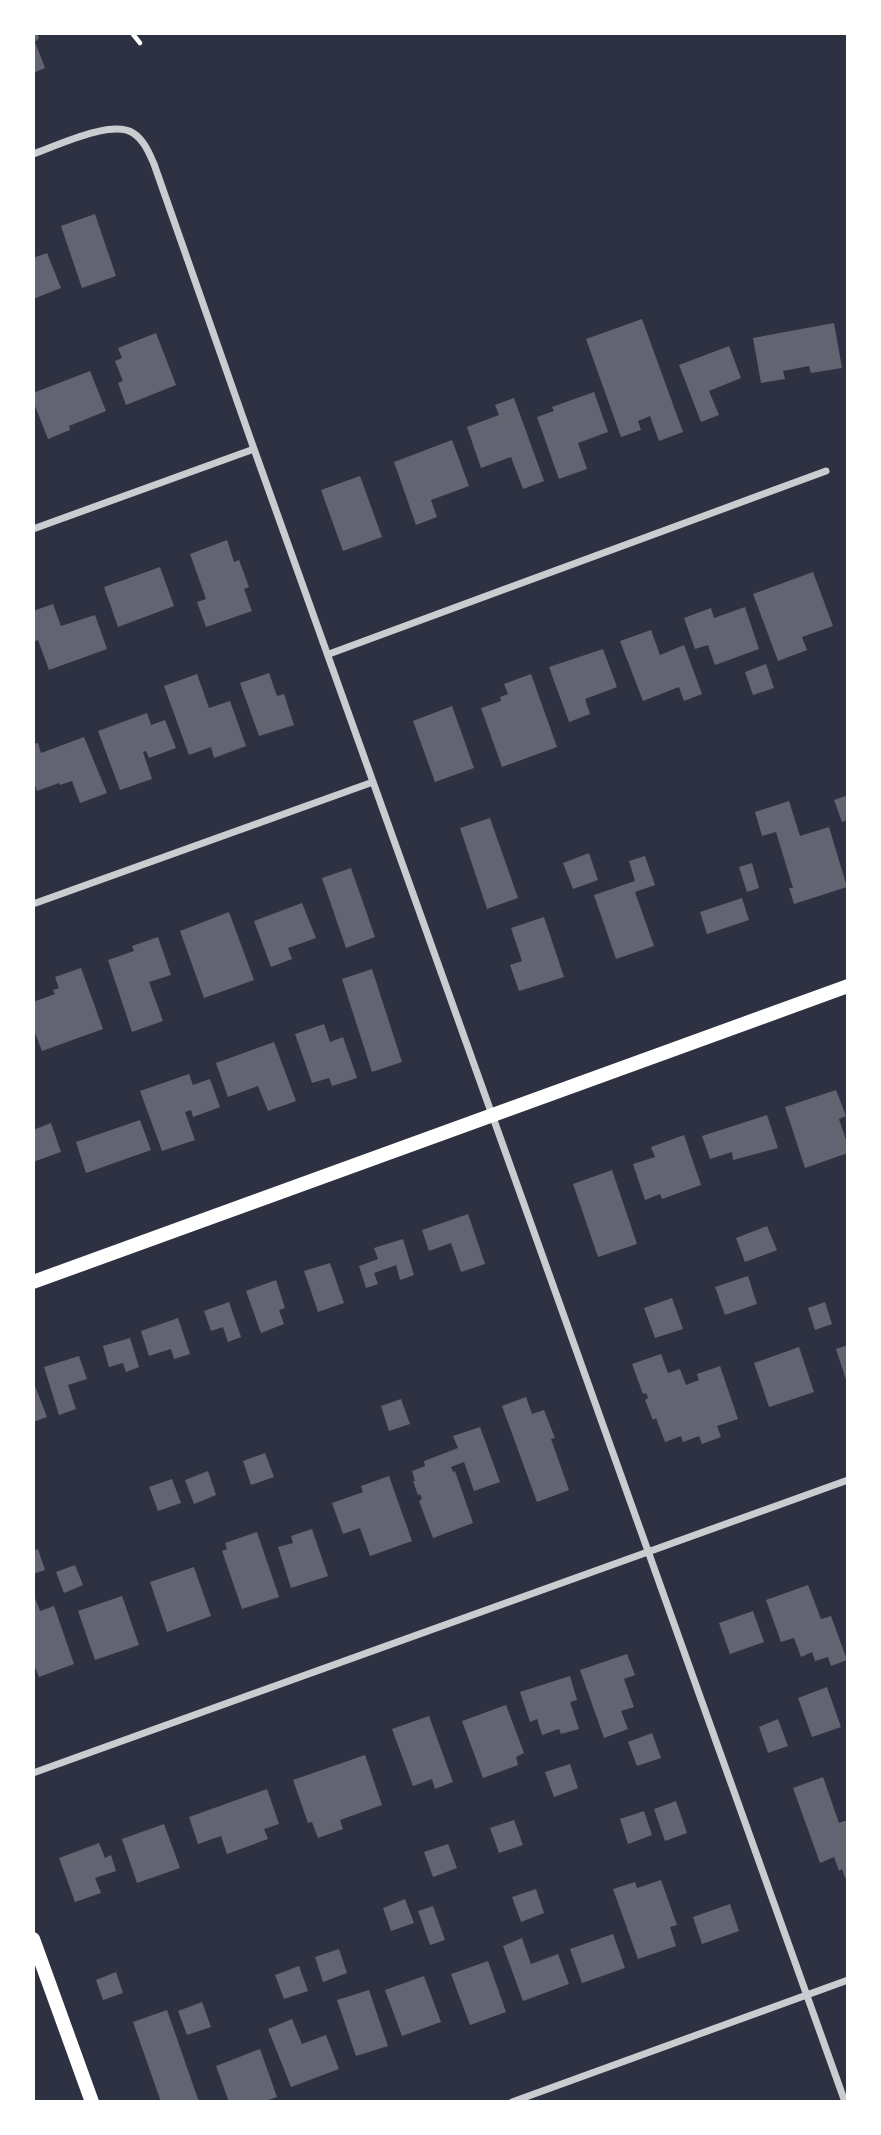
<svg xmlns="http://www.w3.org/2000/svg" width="881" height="2135" viewBox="0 0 881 2135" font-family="'Fira Sans',sans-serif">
	<rect width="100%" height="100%" fill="#2d3142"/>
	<path fill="#626471" d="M33 33H37L39 38 35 42 45 68 33 73Z
		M95 214 116 276 82 288 61 226Z
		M47 253 61 288 33 299V258Z
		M642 319 683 432 659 441 650 416 638 421 641 430 621 437 586 339Z
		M834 323 842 368 811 373 809 366 783 371 785 379 761 383 753 338Z
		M156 333 176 385 126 405 118 383 123 381 115 361 122 358 118 348Z
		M729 346 741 378 709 391 719 415 701 422 679 365Z
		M90 371 106 411 69 426 70 430 48 439 33 401V393Z
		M594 392 608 432 578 443 587 469 559 479 537 417 554 411 552 407Z
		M514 398 544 481 523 489 511 457 481 468 467 427 499 415 495 405Z
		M452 440 469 486 431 500 437 517 416 525 394 462Z
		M360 476 382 537 343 551 321 490Z
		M227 540 234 562 239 560 249 587 244 589 252 611 206 627 197 602 206 599 190 554Z
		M160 567 174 606 118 627 104 587Z
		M813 572 833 626 802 637 807 650 778 661 753 594Z
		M53 604 61 626 95 615 107 649 49 670 38 640 35 641 33 635V611Z
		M745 607 759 649 715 665 708 645 695 649 684 618 711 608 714 618Z
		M651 630 660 655 684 645 702 694 684 701 679 687 643 701 620 641Z
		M603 649 617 687 585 699 590 714 569 722 549 667Z
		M766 664 774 688 753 695 745 672Z
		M269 673 277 696 284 694 294 725 259 736 240 683Z
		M197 674 209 708 230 701 246 746 214 758 211 747 189 755 164 686Z
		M531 674 557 747 502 767 481 708 501 701 500 697 508 694 504 684Z
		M452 706 474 768 435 782 413 721Z
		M147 713 151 725 165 720 176 748 149 758 146 751 143 752 152 779 120 790 98 731Z
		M84 737 107 793 80 803 72 781 60 785 59 783 37 791 33 780V744L38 743 41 753Z
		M848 795V820L842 822 834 800Z
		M789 801 800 836 829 827 847 887 794 904 789 888H793L776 832 762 836 755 812Z
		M490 818 518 898 487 909 460 828Z
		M589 853 598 880 573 889 563 863Z
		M645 856 655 885 635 892 654 946 616 959 594 895 635 881 629 861Z
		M752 863 759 888 747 892 739 867Z
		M351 868 375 937 346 948 322 878Z
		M742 898 749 920 707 934 700 912Z
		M302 903 316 938 288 948 292 959 271 967 254 921Z
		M229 912 254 980 204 998 180 931Z
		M544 917 564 977 519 991 510 965 522 961 511 928Z
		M158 937 171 975 149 982 163 1021 132 1032 108 960 134 951 132 946Z
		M81 968 103 1029 42 1051 33 1028V1002L55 994 53 990 59 988 55 977Z
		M372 969 402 1062 372 1072 342 979Z
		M324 1024 330 1042 343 1037 357 1078 332 1086 329 1078 312 1083 295 1034Z
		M274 1042 296 1101 268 1111 258 1086 228 1097 216 1063Z
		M189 1074 193 1085 210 1079 220 1107 193 1117 191 1110 185 1112 195 1140 162 1151 140 1091Z
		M836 1090 846 1116 839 1119 848 1146V1153L805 1168 785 1107Z
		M767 1115 778 1148 733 1160 732 1152 710 1159 702 1136Z
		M140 1120 151 1150 86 1173 76 1142Z
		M51 1123 61 1152 33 1162V1130Z
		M684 1135 701 1185 662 1199 660 1194 645 1200 633 1164 655 1157 651 1147Z
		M612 1170 637 1244 598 1257 573 1184Z
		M468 1214 485 1264 461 1272 451 1243 429 1251 422 1230Z
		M767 1226 777 1250 745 1262 736 1238Z
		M403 1239 414 1275 400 1280 396 1265 374 1273 378 1284 366 1288 359 1266 378 1259 374 1248Z
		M330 1263 344 1303 318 1312 304 1271Z
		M748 1276 757 1304 725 1315 715 1287Z
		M276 1280 285 1308 279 1310 284 1324 261 1333 246 1291Z
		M672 1298 683 1329 655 1338 644 1308Z
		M229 1302 241 1337 228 1342 223 1327 211 1331 204 1311Z
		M825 1302 832 1324 815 1330 808 1308Z
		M178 1318 190 1354 174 1359 171 1349 149 1356 141 1331Z
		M130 1338 139 1367 126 1372 123 1363 109 1367 103 1346Z
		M848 1345V1383H847L836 1349Z
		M799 1347 814 1392 769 1407 754 1363Z
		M661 1354 668 1373 680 1369 686 1385 699 1380 697 1374 720 1366 738 1419 717 1426 721 1437 702 1444 699 1436 683 1442 681 1436 665 1442 656 1418 653 1420 645 1400 648 1398 646 1393 643 1394 632 1364Z
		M79 1356 87 1379 68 1385 76 1409 59 1415 44 1367Z
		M33 1381 47 1417 33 1422Z
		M526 1397 532 1414 544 1410 555 1438 551 1439 569 1490 537 1502 502 1406Z
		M401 1399 410 1424 389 1431 381 1406Z
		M480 1427 500 1482 474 1491 464 1462 451 1467 453 1472 455 1471 473 1523 433 1538 419 1501 422 1499 420 1494 418 1495 413 1481H415L412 1471 425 1466 424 1461 458 1448 453 1436Z
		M265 1453 274 1477 251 1485 243 1461Z
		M208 1471 216 1495 194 1504 185 1480Z
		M389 1476 412 1541 370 1556 360 1528 343 1534 332 1503 363 1492 361 1486Z
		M172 1479 181 1503 158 1511 149 1487Z
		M312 1529 328 1576 291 1588 278 1547 293 1543 291 1536Z
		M257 1532 279 1597 242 1609 222 1551 227 1549 225 1543Z
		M38 1549 45 1570 33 1574V1551Z
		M75 1565 83 1585 64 1593 56 1572Z
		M194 1567 211 1616 167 1632 150 1582Z
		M808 1585 821 1619 831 1616 847 1660 831 1666 828 1657 815 1661 812 1652 801 1657 794 1638 781 1642 766 1600Z
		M33 1593 40 1611 54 1606 74 1664 39 1677 33 1662Z
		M122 1596 139 1645 95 1660 78 1611Z
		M753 1611 764 1642 730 1654 719 1623Z
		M627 1654 635 1675 624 1679 634 1707 621 1711 628 1729 604 1738 580 1670Z
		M570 1676 577 1700 570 1702 579 1729 561 1734 559 1729 542 1735 537 1719 530 1722 520 1692Z
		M827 1687 841 1727 812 1737 798 1698Z
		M506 1705 524 1753 516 1757 518 1765 483 1778 462 1721Z
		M429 1716 453 1782 435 1789 432 1779 413 1786 392 1729Z
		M778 1719 788 1746 768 1753 759 1727Z
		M652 1733 661 1758 637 1766 628 1742Z
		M365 1755 382 1805 340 1820 343 1829 318 1838 312 1822 308 1823 293 1780Z
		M570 1764 578 1788 554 1797 545 1772Z
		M823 1777 839 1823 848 1820V1879L846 1880 842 1869 839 1871 834 1857 820 1863 793 1788Z
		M267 1789 279 1824 264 1829 268 1839 227 1854 221 1836 198 1844 189 1817Z
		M676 1801 687 1833 665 1841 654 1809Z
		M644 1811 652 1835 628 1844 620 1819Z
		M514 1820 523 1845 499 1853 490 1828Z
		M164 1824 180 1868 137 1883 122 1839Z
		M99 1843 105 1858 111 1855 116 1871 95 1878 101 1893 75 1902 59 1858Z
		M448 1844 457 1868 433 1877 424 1852Z
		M661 1880 677 1925 670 1927 676 1946 638 1959 613 1889 635 1882 637 1888Z
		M536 1889 544 1913 521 1922 512 1897Z
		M405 1899 414 1923 391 1931 383 1908Z
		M730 1904 739 1931 702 1944 693 1917Z
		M433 1906 445 1940 430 1945 418 1911Z
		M613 1934 625 1968 582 1983 570 1949Z
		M522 1938 531 1964 558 1954 569 1984 523 2001 503 1946Z
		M339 1949 347 1973 323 1982 315 1957Z
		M488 1961 506 2012 470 2025 451 1974Z
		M299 1966 308 1991 284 1999 275 1975Z
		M116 1972 123 1993 103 2000 96 1980Z
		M424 1976 441 2022 402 2036 385 1990Z
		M369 1990 388 2046 356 2056 337 2000Z
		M202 2002 211 2027 187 2035 178 2011Z
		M167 2010 199 2102H161L133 2022Z
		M292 2019 302 2044 326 2035 339 2069 291 2087 268 2029Z
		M260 2049 277 2097 263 2102H229L216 2066Z"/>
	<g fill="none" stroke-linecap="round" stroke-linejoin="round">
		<path stroke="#fff" stroke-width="4.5" d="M132 33 140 43"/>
		<path stroke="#caccd0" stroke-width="7" d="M33 154C56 146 112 119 133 133 144 140 149 153 154 164L254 449 845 2102
			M33 529 254 449
			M329 654 826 471
			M33 904 373 782
			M33 1773 848 1480
			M512 2102 848 1980"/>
		<path stroke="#fff" stroke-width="14" d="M33 1282 848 986
			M33 1939 92 2102"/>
	</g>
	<rect width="881" height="2135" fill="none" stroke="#ffffff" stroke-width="70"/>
</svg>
